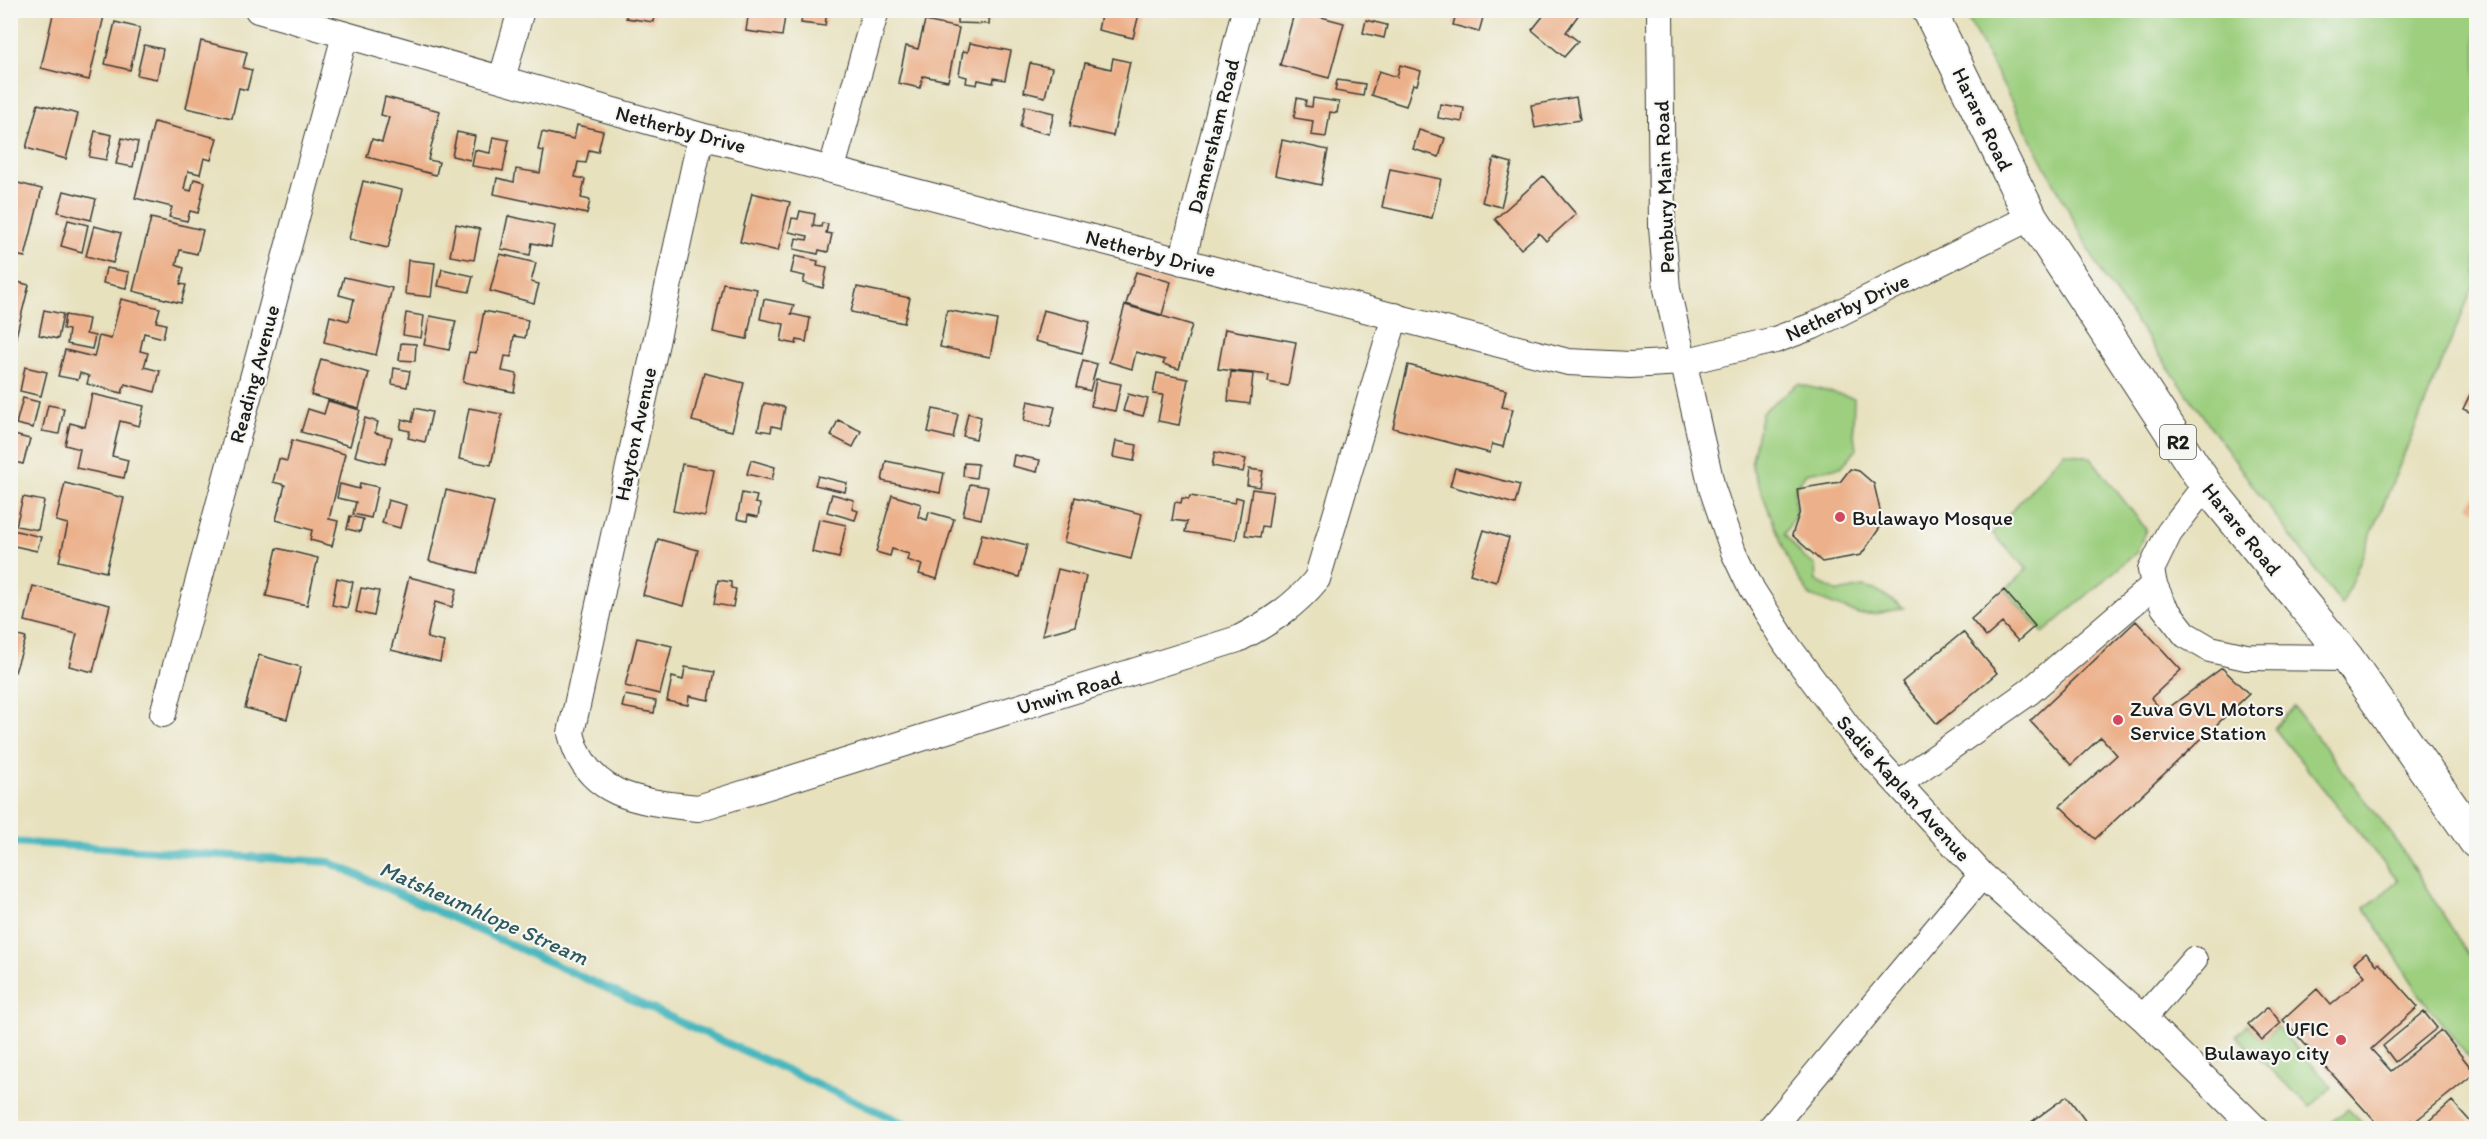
<svg xmlns="http://www.w3.org/2000/svg" width="2487" height="1139" viewBox="0 0 2487 1139" font-family="Itim,sans-serif">
	<rect width="100%" height="100%" fill="#f6f6f2"/>
	<filter id="ink" filterUnits="userSpaceOnUse"><feTurbulence type="fractalNoise" baseFrequency=".0167" numOctaves="2"/><feDisplacementMap in="SourceGraphic" scale="12" xChannelSelector="R" yChannelSelector="G"/><feConvolveMatrix kernelMatrix="1 2 1 2 8 2 1 2 1" color-interpolation-filters="sRGB"/></filter>
	<filter id="wash" filterUnits="userSpaceOnUse"><feTurbulence type="fractalNoise" baseFrequency=".008" numOctaves="4" result="noise"/><feDisplacementMap in="SourceGraphic" scale="24" xChannelSelector="R" yChannelSelector="G"/><feGaussianBlur stdDeviation="1.35" result="paint"/><feColorMatrix in="noise" values="0 0 0 0 0 0 0 0 0 0 0 0 0 0 0 0 0 1.4 0 .05"/><feComposite in="paint" operator="in"/></filter>
	<g filter="url(#wash)">
		<rect width="100%" height="100%" fill="#e7e1be"/>
		<path fill="#9dcf7f" stroke="#5c764e" stroke-width="1.5" d="M1964 11H2476V280L2342 605 2251 483 2103 276Z
			M1798 384 1854 398 1853 425 1856 450 1841 467 1806 473 1795 488V516L1784 534 1803 557 1815 565 1816 581 1838 592 1863 587 1878 591 1904 608 1875 614H1858L1810 596 1791 567 1751 465 1762 412Z
			M2064 452 2090 457 2146 529 2137 552 2043 633 2005 590 2027 569 1992 533Z
			M2294 707 2393 836 2476 966V1067L2422 998 2365 908 2398 881 2274 728Z
			M2248 1024 2262 1040 2277 1027 2332 1087 2310 1107 2236 1036Z
			M2348 1109 2367 1128H2331L2327 1125Z"/>
		<g fill="none" stroke-linecap="round" stroke-linejoin="round">
			<path stroke="#48b7be" stroke-width="8" d="M10 842 329 862 914 1128"/>
		</g>
		<g id="blocks">
			<path fill="#ecb18b" d="M54 10H81L104 16 89 80 41 68Z
				M627 10H655L653 22 626 18Z
				M749 10H786L782 36 746 31Z
				M803 10H827L825 26 801 23Z
				M957 10H990L989 24 957 23Z
				M1102 10H1140L1133 38 1098 30Z
				M1295 10 1344 23 1329 78 1280 65Z
				M1361 10H1384L1383 16Z
				M1457 10H1485L1479 32 1453 25Z
				M1548 10H1582L1566 32 1578 41 1564 57 1532 30Z
				M1366 20 1387 25 1384 38 1363 33Z
				M925 21 959 28 948 81 923 76 920 88 898 83 906 46 918 49Z
				M115 22 140 28 130 70 105 64Z
				M201 41 247 52 243 68 252 70 247 90 239 88 232 118 186 108Z
				M970 43 1011 51 1005 80 994 78 993 83 978 80 977 85 966 83 967 77 959 75 963 51 968 52Z
				M144 45 163 49 157 79 137 75Z
				M1113 58 1130 62 1113 136 1070 126 1085 63 1111 69Z
				M1030 63 1052 68 1045 97 1024 92Z
				M1400 65 1421 71 1417 85 1413 84 1406 106 1371 95 1379 71 1397 77Z
				M1337 80 1365 84 1363 96 1335 91Z
				M385 97 440 111 428 160 439 162 436 175 367 157 372 139 382 142 389 117 381 115Z
				M1576 97 1580 120 1535 128 1531 105Z
				M1297 98 1306 100 1305 106 1312 107 1313 98 1339 102 1337 113 1330 112 1326 137 1311 135 1313 121 1294 118Z
				M38 104 78 114 66 159 26 148Z
				M1440 104 1464 108 1462 122 1438 118Z
				M1025 106 1054 113 1049 134 1020 127Z
				M154 122 217 138 211 160 204 158 200 174 188 171 184 189 191 191 194 179 205 182 198 213 190 211 187 221 169 217 172 207 135 198Z
				M577 125 603 131 598 152 589 150 586 163 578 162 575 177 585 179 581 198 590 200 587 214 494 194 497 178 514 182 516 169 540 173 544 151 538 150 542 132 574 139Z
				M1419 130 1445 138 1439 157 1413 149Z
				M95 131 112 135 106 160 89 157Z
				M457 132 475 136 470 160 452 156Z
				M493 137 509 140 503 171 472 166 475 150 490 153Z
				M122 138 138 142 133 167 116 164Z
				M1282 140 1328 150 1321 185 1275 175Z
				M1494 158 1512 163 1501 207 1482 202Z
				M1390 169 1441 179 1432 218 1382 207Z
				M1543 176 1576 214 1546 241 1539 233 1521 249 1495 219Z
				M10 181 42 189 25 257 10 254Z
				M363 181 402 190 388 248 349 239Z
				M64 191 96 199 91 220 58 212Z
				M752 193 790 202 778 251 740 242Z
				M800 211 815 214 813 226 821 227 822 223 828 224 826 233 832 234 828 252 819 250 818 254 794 249 796 238 807 240 808 236 789 232 792 218 798 219Z
				M508 216 555 226 551 247 532 243 530 255 501 249Z
				M151 218 203 230 197 254 180 250 176 265 184 268 180 284 186 285 181 303 133 291Z
				M68 220 88 225 82 252 61 246Z
				M456 224 480 229 474 260 450 256Z
				M94 226 121 233 113 263 86 256Z
				M500 254 536 263 531 282 539 284 534 303 490 291Z
				M795 256 818 261 817 266 827 268 823 288 803 283 805 276 791 273Z
				M408 260 435 263 431 297 405 294Z
				M106 268 129 272 126 288 103 283Z
				M442 269 473 276 469 292 438 286Z
				M1136 272 1171 282 1162 315 1126 304Z
				M344 277 392 288 376 355 324 342 330 316 349 321 354 299 339 295Z
				M10 280 29 285 11 356H10Z
				M723 283 757 289 747 339 713 332Z
				M857 287 910 298 904 323 851 312Z
				M121 299 160 308 156 322 166 324 163 338 144 333 140 351 148 353 144 367 160 371 155 392 125 384 122 393 87 384 89 376 80 373 78 380 58 376 65 350 94 357 99 336 111 339Z
				M764 299 794 305 791 314 810 318 806 342 797 340 796 344 781 341 784 324 760 319Z
				M1125 305 1192 325 1179 369 1163 364 1165 360 1136 352 1132 369 1109 362Z
				M44 310 63 314 58 339 39 335Z
				M947 310 997 320 990 357 940 347Z
				M1043 310 1090 322 1082 353 1035 341Z
				M484 311 528 320 525 338 514 336 511 357 505 356 502 371 517 374 514 392 463 382 469 352 476 353Z
				M406 313 424 316 421 338 403 335Z
				M65 315 89 319 86 334 95 336 92 349 67 344 69 330 63 329Z
				M430 316 456 321 449 350 424 345Z
				M1225 329 1296 342 1288 386 1268 382 1269 375 1218 369Z
				M401 343 416 344 415 361 399 360Z
				M321 359 369 373 359 408 311 395Z
				M1083 360 1097 364 1090 391 1076 387Z
				M1408 365 1506 390 1502 407 1513 409 1503 447 1492 444 1490 453 1393 428Z
				M25 367 47 372 41 396 20 391Z
				M394 368 410 371 407 387 392 384Z
				M1231 372 1253 374 1250 404 1228 401Z
				M704 373 744 383 732 431 692 421Z
				M1157 373 1188 379 1179 425 1158 421 1163 395 1153 394Z
				M1096 379 1121 384 1115 411 1091 406Z
				M2476 382V415L2463 409Z
				M92 394 144 406 139 426 120 421 112 456 128 460 124 478 76 468 80 449 65 445 70 423 85 427Z
				M1128 394 1148 399 1143 416 1123 411Z
				M23 398 39 402 33 428 16 424Z
				M328 401 360 410 350 446 301 432 308 409 324 414Z
				M1028 401 1055 407 1050 427 1024 420Z
				M764 403 785 407 781 428 772 426 771 432 758 430Z
				M48 405 64 408 59 434 42 431Z
				M415 408 432 412 425 442 408 438 410 431 400 429 402 419 412 422Z
				M469 408 502 414 491 465 459 459Z
				M933 409 958 414 953 438 928 432Z
				M968 413 981 417 976 439 963 436Z
				M365 418 378 422 375 433 392 437 385 464 355 456Z
				M838 420 861 431 853 447 831 436Z
				M10 434 30 439 23 464 10 461Z
				M292 440 345 454 329 519 338 521 332 546 310 540 312 530 276 520 285 485 273 482 279 459 287 461Z
				M1116 441 1137 445 1134 461 1113 457Z
				M1215 452 1246 459 1243 472 1212 466Z
				M1014 455 1040 460 1037 472 1012 466Z
				M751 460 775 467 772 480 747 474Z
				M886 461 944 473 940 493 882 481Z
				M964 463 978 464 976 478 963 476Z
				M682 464 714 470 705 517 673 511Z
				M1455 468 1520 485 1515 504 1450 486Z
				M1249 469 1263 471 1260 487 1247 485Z
				M1850 469 1859 471 1874 484 1883 523 1861 555 1822 562 1792 535 1800 511 1797 489 1840 482Z
				M818 476 847 483 845 492 815 485Z
				M65 483 124 498 106 572 59 561 68 524 56 521Z
				M360 483 378 487 371 518 353 514 356 502 337 498 340 484 359 489Z
				M970 484 988 487 981 519 963 515Z
				M1252 489 1273 492 1268 527 1262 526 1260 537 1245 535Z
				M446 490 494 502 477 573 429 561Z
				M742 493 757 496 755 503 760 504 758 517 748 515 747 521 737 519Z
				M2476 493V511L2469 507Z
				M832 494 854 500 852 509 858 511 855 520 827 512Z
				M892 495 921 504 918 517 927 520 929 512 954 519 937 579 919 574 922 565 907 560 909 554 892 549 890 556 876 552Z
				M1190 496 1235 503 1236 497 1243 499 1236 540 1185 532 1187 522 1172 520 1175 502 1181 503 1182 498 1189 499Z
				M23 497 44 501 38 530 16 526Z
				M1075 497 1142 514 1131 559 1064 542Z
				M388 500 406 505 400 528 382 523Z
				M350 516 363 519 360 532 347 529Z
				M819 519 846 525 839 558 812 552Z
				M13 530 41 537 37 551 10 545Z
				M1484 530 1509 538 1496 582 1470 574Z
				M982 534 1027 545 1019 577 974 565Z
				M658 539 698 550 684 606 643 595Z
				M277 548 318 558 307 605 266 596Z
				M1058 569 1086 576 1075 626 1042 635Z
				M409 577 457 589 452 607 435 602 427 638 444 642 440 662 391 650Z
				M337 578 353 582 347 608 332 605Z
				M718 580 731 582V588L736 589 733 607 714 604Z
				M33 586 110 605 93 672 69 666 77 634 25 621Z
				M361 588 379 591 374 616 356 612Z
				M2004 590 2035 626 2018 641 2002 623 1986 637 1971 619Z
				M2136 621 2181 670 2151 698 2163 712 2222 668 2249 694 2095 839 2060 806 2117 755 2101 737 2071 765 2030 721Z
				M1963 632 1997 673 1937 724 1902 682Z
				M10 634 26 638 15 672 10 671Z
				M637 638 672 646 660 694 625 686Z
				M259 655 301 667 287 719 245 708Z
				M685 667 715 672 709 700 689 696 688 705 667 701 672 677 683 680Z
				M625 695 656 701 654 713 622 707Z
				M2366 953 2377 965 2379 963 2418 1007 2371 1049 2391 1071 2441 1030 2475 1073 2413 1123 2411 1120 2401 1128H2381L2283 1020 2317 989 2331 1005 2365 976 2354 963Z
				M2268 1007 2281 1023 2262 1040 2248 1024Z
				M2424 1012 2437 1028 2395 1062 2383 1046Z
				M2067 1096 2089 1126 2085 1128H2023Z
				M2452 1101 2476 1128H2422Z"/>
		</g>
	</g>
	<g filter="url(#ink)">
		<use href="#blocks" fill-opacity="0" stroke="#3a3a34" stroke-width="1.5"/>
		<g fill="none" stroke-linecap="round" stroke-linejoin="round">
			<defs>
				<path id="minor" d="M258 10 701 136 1568 362 1630 365 1683 362 1775 340 1813 326 2031 217
					M1660 10 1662 226 1667 289 1712 488 1734 552 1752 590 1787 645 1856 738 1982 875 2143 1018 2255 1128
					M502 79 521 10
					M701 136 571 733C586 798 642 802 698 808L1238 639C1269 623 1295 606 1317 579L1395 316
					M832 168 876 10
					M1182 262 1245 10
					M2206 485 2169 533 2151 570 2154 585 2164 607 2186 635 2210 649 2246 657 2347 658
					M163 714 345 35
					M1898 784 2029 692 2154 585
					M2143 1018 2194 960
					M1771 1128 1982 875"/>
				<path id="highway" d="M1929 10 2031 217 2206 485 2347 658 2476 842"/>
			</defs>
			<use href="#minor" stroke="#3a3a34" stroke-width="28"/>
			<use href="#highway" stroke="#3a3a34" stroke-width="35"/>
			<use href="#minor" stroke="#fff" stroke-width="26"/>
			<use href="#highway" stroke="#fff" stroke-width="33"/>
		</g>
	</g>
	<g fill="#d1495b" stroke="#f6f6f2" stroke-width="2">
		<circle cx="1840" cy="517" r="6"/>
		<circle cx="2118" cy="720" r="6"/>
		<circle cx="2341" cy="1040" r="6"/>
	</g>
	<g text-anchor="middle" dominant-baseline="central" stroke-width="4.5" stroke-linejoin="round" paint-order="stroke">
		<rect fill="#f6f6f2" stroke="#5d5d5c" stroke-width="1.5" x="2160" y="425" width="36" height="34" rx="4.5"/>
		<g font-size="20" font-weight="bold" fill="#1c1c1c">
			<text x="2178" y="442">R2</text>
		</g>
		<g font-size="21" fill="#1c1c1c" stroke="#f6f6f2">
			<text transform="translate(1983 119) rotate(64)">Harare Road</text>
			<text transform="translate(681 129) rotate(15)">Netherby Drive</text>
			<text transform="translate(1213 136) rotate(-76)">Damersham Road</text>
			<text transform="translate(1664 187) rotate(-92)">Penbury Main Road</text>
			<text transform="translate(1151 253) rotate(15)">Netherby Drive</text>
			<text transform="translate(1847 307) rotate(-25)">Netherby Drive</text>
			<text transform="translate(254 374) rotate(-75)">Reading Avenue</text>
			<text transform="translate(635 434) rotate(-78)">Hayton Avenue</text>
			<text transform="translate(2242 529) rotate(51)">Harare Road</text>
			<text transform="translate(1069 692) rotate(-17)">Unwin Road</text>
			<text transform="translate(1904 788) rotate(48)">Sadie Kaplan Avenue</text>
		</g>
		<g font-size="21" fill="#1c1c1c" stroke="#f6f6f2" text-anchor="start">
			<text x="1852" y="517">Bulawayo Mosque</text>
			<text x="2130" y="708">Zuva GVL Motors<tspan x="2130" dy="24">Service Station</tspan></text>
			<text x="2329" y="1028" text-anchor="end">UFIC<tspan x="2329" dy="24">Bulawayo city</tspan></text>
		</g>
		<g font-size="22" font-style="italic" fill="#2e5a5d" stroke="#f6f6f2">
			<text transform="translate(484 913) rotate(24)">Matsheumhlope Stream</text>
		</g>
	</g>
	<rect width="2487" height="1139" fill="none" stroke="#f6f6f2" stroke-width="36"/>
</svg>
